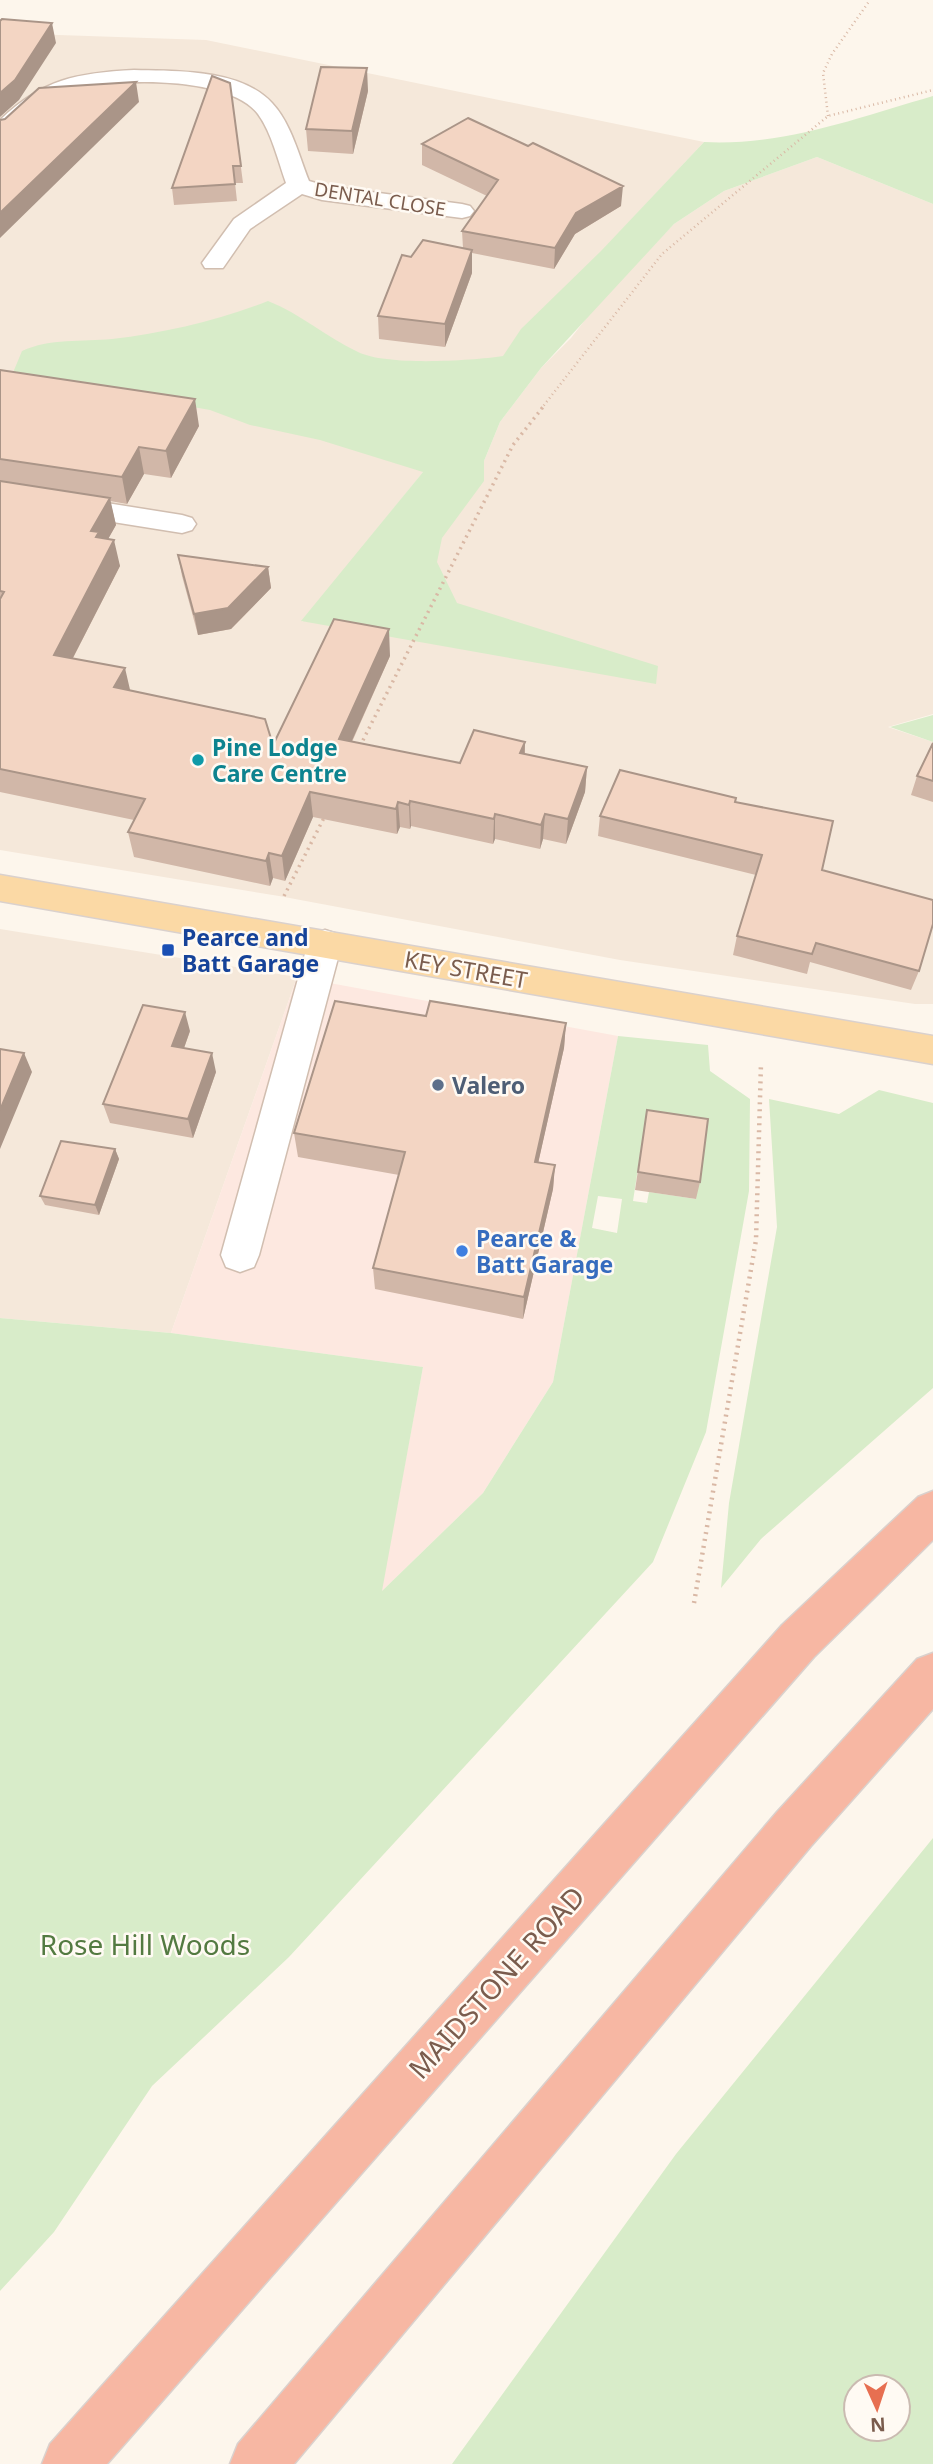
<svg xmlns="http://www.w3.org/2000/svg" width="933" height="2464" viewBox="0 0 933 2464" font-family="'Noto Sans',sans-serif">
	<rect width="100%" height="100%" fill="#fdf6ec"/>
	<path fill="#f5e8da" d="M0 33 206 40 704 142 599 254 302 622 484 461 500 422 541 368 571 338 599 302 674 224 724 191 817 157 933 204V714L888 727 933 742V1004H915L620 960 279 896 0 850Z
		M0 929 297 977 171 1333 0 1318Z"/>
	<path fill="#fde8e0" d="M297 977 618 1036 553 1382 483 1493 381 1592 423 1367 171 1333Z"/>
	<path fill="#d8ecc9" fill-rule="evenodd" d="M933 96V204L817 157 724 191 674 224 541 368 500 422 484 461V481L442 538 437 562 457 603 658 666 656 684 301 621 423 472 320 440 250 425 210 410 12 375 22 351C50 338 82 342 112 339 165 333 219 320 268 301 301 314 326 337 358 352 386 366 470 361 503 356L521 329 601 251 704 142C784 146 857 118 933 96Z
		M933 715V742L890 727Z
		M618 1036 708 1045 710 1071 750 1099 749 1191 706 1432 653 1562 289 1957 152 2086 54 2232 0 2291V1318L171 1333 423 1367 382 1591 483 1493 553 1382ZM644 1129 696 1199 649 1192 647 1203 633 1201ZM598 1196 622 1199 617 1233 592 1228Z
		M879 1090 933 1103V1388L761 1539 721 1588 729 1503 777 1227 769 1099 839 1114Z
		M933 1838V2464H452L676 2154ZM856 2387H898V2429H856Z"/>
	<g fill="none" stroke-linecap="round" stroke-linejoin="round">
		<defs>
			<path id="minor" d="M134 70C177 71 241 69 272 103 291 123 299 156 309 181L326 186 462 204 470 206 474 211 470 216 462 218 322 200 302 194 250 229 223 268H205L202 263 234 219 286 183C278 161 272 133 258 114 229 75 109 77 67 92 43 100 26 120 8 137L0 139V120C43 79 77 73 134 70Z
				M0 486 182 515 192 518 196 524 192 530 182 533 0 504Z
				M325 930 337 934 342 943 259 1255 254 1267 240 1272 226 1267 221 1255 308 943 313 934Z"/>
			<path id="major" d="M0 875 933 1036V1064L0 901Z"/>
			<path id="highway" d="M933 1491V1540L814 1657 107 2464H42L50 2444 782 1625 918 1497Z
				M933 1653V1709L811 1846 294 2464H230L238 2444 777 1812 917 1659Z"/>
		</defs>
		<use href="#minor" stroke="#d1beb0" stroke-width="3"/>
		<use href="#major" stroke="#dad1cd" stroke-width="3"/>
		<use href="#highway" stroke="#dad1cd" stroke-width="3"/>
		<path stroke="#d9b8a5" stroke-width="2.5" stroke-dasharray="1 3.5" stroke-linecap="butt" d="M828 116 823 73 832 54 870 0
			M541 409 662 254 828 116 933 90"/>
		<path stroke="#d9b8a5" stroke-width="3.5" stroke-dasharray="2 4.5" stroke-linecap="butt" d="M360 746 513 445 543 407
			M284 896 326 814"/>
		<path stroke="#d9b8a5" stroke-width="4.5" stroke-dasharray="2 5" stroke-linecap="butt" d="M694 1603 756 1240 761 1063"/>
		<use href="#minor" fill="#fff" fill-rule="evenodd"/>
		<use href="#major" fill="#fbd9a5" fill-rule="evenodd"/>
		<use href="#highway" fill="#f7b7a3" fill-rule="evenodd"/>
	</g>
	<path fill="#d1b7a8" d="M230 83 243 183H235L237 201 174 205 172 188Z
		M368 91 353 154 308 151 306 129Z
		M422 144 621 206 575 234 554 269 472 253V273L445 347 379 339 378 316 411 257 463 248 462 231 487 196 422 165Z
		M0 370 199 426 171 478 144 474 127 504 110 501 116 525 108 539 120 566 73 658 130 691 273 745 390 656 352 742 460 763 525 742V754L587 767 585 792 566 844 543 839 540 849 495 839 493 844 411 826 410 829 400 827 397 834 313 817 285 881 273 878 270 886 134 857 128 832 134 820 0 792Z
		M178 555 268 567 271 588 231 629 198 635 182 576Z
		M933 743V802L911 795 917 776Z
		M735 802 822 870 919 971 911 990 810 962 807 974 733 955 737 936 756 875 598 836 600 816Z
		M426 1016 566 1023 564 1048 538 1163 555 1165 553 1189 523 1319 375 1289 373 1268 399 1175 298 1157 294 1133Z
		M190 1031 184 1048 216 1072 193 1138 110 1123 103 1104Z
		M647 1110 700 1182 696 1199 635 1190Z
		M115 1149 119 1159 99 1215 45 1205 40 1196Z"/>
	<path fill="#aa9588" d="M52 23 56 43 19 100 0 117V93Z
		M367 68 368 91 353 154 352 131Z
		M136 82 139 102 0 238V213Z
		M623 186 621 206 575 234 554 269 555 248 576 213Z
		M472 250V273L445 347V324Z
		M195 399 199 426 171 478 166 451Z
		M139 447 144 474 127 504 122 477Z
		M110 498 116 525 103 548 114 540 120 566 61 681 54 655 91 531Z
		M268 567 271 588 231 629 198 635 194 614Z
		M389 629 390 656 341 765 339 739Z
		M125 668 131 694 114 687Z
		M525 742 524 768 520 753Z
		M587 767 585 792 566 844 568 819Z
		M310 792 313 817 285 881 282 856Z
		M410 801 411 826 410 829 409 805Z
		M398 802 400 827 397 834 396 809Z
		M495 814V839L493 844 494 819Z
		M545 814 543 839 540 849 541 825Z
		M269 853 273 878 270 886 266 861Z
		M185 1012 190 1031 178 1065 172 1046Z
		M566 1023 564 1048 533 1186 535 1162Z
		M24 1053 32 1072 0 1149V1110Z
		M212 1053 216 1072 193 1138 188 1119Z
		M115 1149 119 1159 99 1215 95 1205Z
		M555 1165 553 1189 523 1319 524 1297Z"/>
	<path fill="#f3d5c3" stroke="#aa9588" stroke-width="2" d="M2 19 52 23 15 80 0 93V21Z
		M321 67 367 68 352 131 306 129Z
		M212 76 230 83 241 166H233L235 184 172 188Z
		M136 82 0 213V120L5 119 39 88Z
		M468 118 528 146 533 143 623 186 576 213 555 248 462 231 498 180 422 144Z
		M423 240 472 250 445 324 378 316 402 255 411 257Z
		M0 370 195 399 166 451 139 447 122 477 0 459Z
		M0 481 110 498 91 531 99 532 96 537 114 540 54 655 125 668 114 687 265 719 273 745 334 619 389 629 339 739 460 763 474 730 525 742 520 753 587 767 568 819 545 814 541 825 495 814 494 819 410 801 409 805 398 802 396 809 310 792 282 856 269 853 266 861 128 832 145 799 0 769V599L4 592 0 591Z
		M178 555 268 567 228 608 194 614Z
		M933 743V781L917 776Z
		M620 770 736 798 735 802 833 821 822 870 933 900V924L919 971 816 943 812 954 737 936 762 855 600 816Z
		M335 1001 426 1016 430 1001 566 1023 535 1162 555 1165 524 1297 373 1268 405 1152 294 1133Z
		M143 1005 185 1012 172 1046 212 1053 188 1119 103 1104Z
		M0 1049 24 1053 0 1110Z
		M647 1110 708 1119 700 1182 638 1172Z
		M61 1141 115 1149 95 1205 40 1196Z"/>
	<circle fill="#0f9aa8" stroke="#fffaf3" stroke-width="2.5" cx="198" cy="760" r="7"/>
	<rect fill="#1a4fb4" stroke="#fffaf3" stroke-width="2.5" x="161" y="943" width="14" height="14" rx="3.5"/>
	<circle fill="#5c6f8a" stroke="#fffaf3" stroke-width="2.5" cx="438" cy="1085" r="7"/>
	<circle fill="#3f7fe0" stroke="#fffaf3" stroke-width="2.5" cx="462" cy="1251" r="7"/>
	<g text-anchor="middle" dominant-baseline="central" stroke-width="5" stroke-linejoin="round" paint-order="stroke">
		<g font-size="19" fill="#7a5c4d" stroke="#fffaf3">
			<text transform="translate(380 199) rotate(9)">DENTAL CLOSE</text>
		</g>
		<g font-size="23" font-weight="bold" fill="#0d838f" stroke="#fffaf3" text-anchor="start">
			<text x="212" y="747">Pine Lodge<tspan x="212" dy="26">Care Centre</tspan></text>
		</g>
		<g font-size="23" font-weight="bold" fill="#164399" stroke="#fffaf3" text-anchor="start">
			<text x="182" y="937">Pearce and<tspan x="182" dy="26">Batt Garage</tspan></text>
		</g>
		<g font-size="23" fill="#7a5c4d" stroke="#fffaf3">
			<text transform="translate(466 969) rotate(10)">KEY STREET</text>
		</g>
		<g font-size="23" font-weight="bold" fill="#4e5e75" stroke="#fffaf3" text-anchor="start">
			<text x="452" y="1085">Valero</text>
		</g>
		<g font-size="23" font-weight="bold" fill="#366cbe" stroke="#fffaf3" text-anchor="start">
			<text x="476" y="1238">Pearce &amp;<tspan x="476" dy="26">Batt Garage</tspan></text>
		</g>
		<g font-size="28" fill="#537a41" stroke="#fffaf3">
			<text x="145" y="1944">Rose Hill Woods</text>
		</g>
		<g font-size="28" fill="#7a5c4d" stroke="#fffaf3">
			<text transform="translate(496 1982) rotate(-48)">MAIDSTONE ROAD</text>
		</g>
	</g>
	<g transform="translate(877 2408) rotate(177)"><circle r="33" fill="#fffaf3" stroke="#cabbb1" stroke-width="2"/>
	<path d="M0-5L12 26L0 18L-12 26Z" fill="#e76f51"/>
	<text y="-10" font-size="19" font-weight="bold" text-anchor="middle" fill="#7a5c4d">N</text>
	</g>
</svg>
